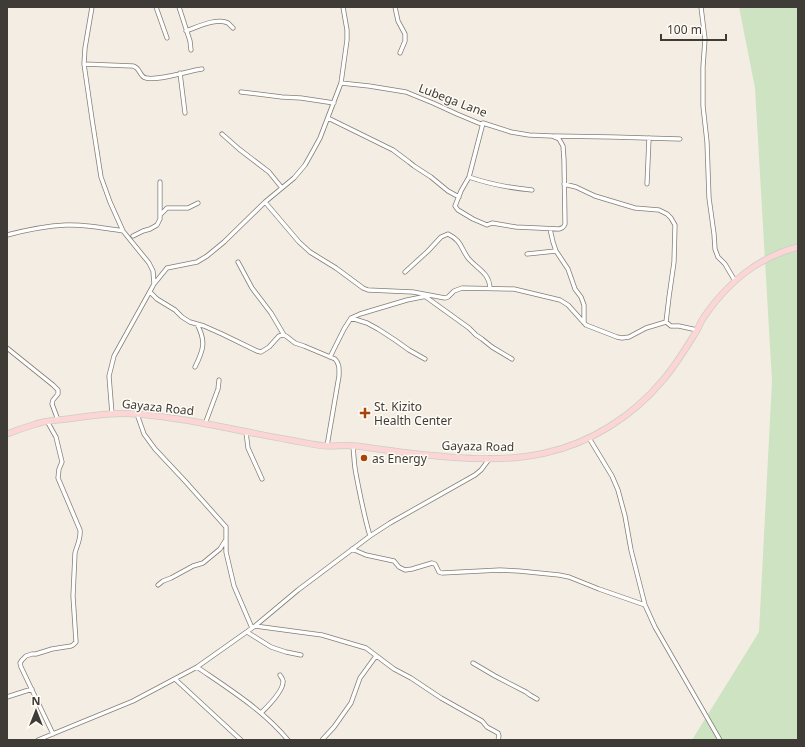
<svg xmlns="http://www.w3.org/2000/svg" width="805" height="747" viewBox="0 0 805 747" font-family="'Noto Sans',sans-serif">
	<rect width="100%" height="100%" fill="#f4ede3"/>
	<path fill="#cde3c1" d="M739 7H798V740H692L759 632 772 381 755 88Z"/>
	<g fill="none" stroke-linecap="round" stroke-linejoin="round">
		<defs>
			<path id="minor" d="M92 7 85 48 84 64 92 119 101 177 110 202 123 231 149 263 153 271 154 284
				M156 7 167 38
				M179 7 190 41 191 50
				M395 7 398 21 405 34V41L400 53
				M701 7 705 39 703 67V106L707 142 709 198 714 234 715 249 718 257 725 264 735 281
				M186 31C197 27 218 17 228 23 229 24 232 27 233 28
				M84 64 133 66C141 68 139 77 146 78 160 81 187 71 202 69
				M180 73 185 113
				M341 83 369 86 406 92 433 103 457 114 481 124 483 123 511 132 529 135 552 136 559 139 563 146 564 160 565 224C564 227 563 228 559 229L516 227 492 223 487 225 473 219 458 210 455 206 461 191 469 177 483 123
				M241 92 282 97 301 98 334 103
				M328 118 393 150 409 162 414 166 431 177 448 191 459 197
				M222 134 239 149 269 172 282 188
				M554 136 613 137 680 139
				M469 177C489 184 511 188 532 190
				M564 184 576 187 595 196 635 208 659 210 667 214 671 218 675 225 674 262 669 297 666 322
				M647 184 649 138
				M265 202 299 242 310 252 336 268 363 288 368 290 413 292 445 298 448 297 454 291 462 288 514 289 560 300 568 305 586 325 617 337 622 338 629 337 646 328 666 322 671 326H679L697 330
				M161 214 167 208H188L198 203
				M550 229 553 242 556 251 568 269 575 289 581 297 584 305V323
				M7 235C26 230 46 226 66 225 84 224 105 228 123 231
				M133 236 143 231 150 229 157 225 160 219V182
				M527 254 556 251
				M238 262 252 288 271 313 284 335
				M405 272 428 251 441 237 448 234C462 241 460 247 468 258 477 269 489 272 490 288
				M150 292 157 299 175 310 182 317 190 322 204 326 222 334 257 351 261 352 269 347 279 336 283 335 286 336 295 343 304 346 335 359C340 364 339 370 339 376L327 446
				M426 297 469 328 476 335 482 339 492 347 512 359
				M351 318 367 323 378 329 395 340 409 350 425 359
				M7 348 53 385 58 390V394L53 400 52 404 58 420
				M330 357 344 329 351 318 360 314 407 300 427 296
				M195 367C204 349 206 341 197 324
				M112 414 109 376 114 356 154 284 167 268 197 262 207 256 224 242 265 202 294 178 305 165 314 149 320 138 341 83 347 40V30L343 7
				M137 414 144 434 155 449 185 481 226 527V552L234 586 252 628
				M47 421 56 437 62 462 59 469 58 478 80 530C81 539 77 545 75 553L73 596 76 642 73 645 71 646 52 649 36 654H32L26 656 22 660 20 663 21 667 53 734
				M205 424 218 389 219 380
				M246 432 248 448 262 479
				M589 438 612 476 618 490 625 516 631 550 645 605 655 627 720 740
				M353 446C354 455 354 465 356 474 360 495 364 516 370 536
				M352 549 366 555 394 561 399 567 405 570 412 569 432 563 435 564 439 572 442 573 500 570 519 571 559 575 569 577 599 589 645 605
				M158 585 163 581 171 578 193 566 203 563 220 549 225 541
				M255 626 322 635 366 648 394 669 411 678 441 698 482 721 487 727 498 733 499 736 498 740
				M247 632 271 647 286 652 301 655
				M473 663 495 676 526 692 530 695 537 699
				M197 667C229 689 263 710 288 740
				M175 679 241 740
				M7 697 32 689
				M261 713C267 707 284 691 283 681 283 679 281 677 280 675
				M38 740 133 701 197 667 255 626 298 590 370 536 390 523 475 475 481 470 490 458
				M322 740 334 727 351 703 360 678 376 656"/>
			<path id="primary" d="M7 434C17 430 26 427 36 424 40 423 45 421 49 421 55 420 61 420 67 419 90 416 113 412 137 414 153 415 170 418 185 420 220 426 255 434 290 440 303 442 316 446 329 446 338 446 347 445 356 446 373 448 391 451 409 453 453 458 501 463 545 453 591 443 633 416 663 380 676 365 686 348 696 332 699 327 701 321 704 317 727 283 759 257 798 247"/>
		</defs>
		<use href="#minor" stroke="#847e75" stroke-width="5"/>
		<use href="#primary" stroke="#cdcccb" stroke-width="7"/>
		<use href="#minor" stroke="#fff" stroke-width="3.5"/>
		<use href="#primary" stroke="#fbd6d4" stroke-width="5.5"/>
	</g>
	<g fill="#a74506" stroke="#fffbf5" stroke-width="1.5">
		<path d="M363 407h4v4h4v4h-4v4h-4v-4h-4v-4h4z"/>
		<circle cx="364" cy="458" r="4"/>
	</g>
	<g text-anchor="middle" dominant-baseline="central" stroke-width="3" stroke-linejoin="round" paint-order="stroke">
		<g font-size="12" fill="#3f3c38" stroke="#fffbf5">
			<text transform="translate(453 100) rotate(21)">Lubega Lane</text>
			<text transform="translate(158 407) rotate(6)">Gayaza Road</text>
			<text transform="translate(478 446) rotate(1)">Gayaza Road</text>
		</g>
		<g font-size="12" fill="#3f3c38" stroke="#fffbf5" text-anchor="start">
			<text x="374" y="406">St. Kizito<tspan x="374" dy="14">Health Center</tspan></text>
			<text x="372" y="458">as Energy</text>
		</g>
	</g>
	<rect width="805" height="747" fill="none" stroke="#3f3c38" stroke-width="16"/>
	<g transform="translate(36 711)" stroke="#fffbf5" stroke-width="3" paint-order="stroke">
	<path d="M0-3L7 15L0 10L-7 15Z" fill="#3f3c38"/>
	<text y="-6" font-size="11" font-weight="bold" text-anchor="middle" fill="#3f3c38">N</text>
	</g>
	<path d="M661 34v6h65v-6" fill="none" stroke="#3f3c38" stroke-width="2"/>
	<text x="667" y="34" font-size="12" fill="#3f3c38" stroke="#fffbf5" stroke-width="3" paint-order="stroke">100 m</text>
</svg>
